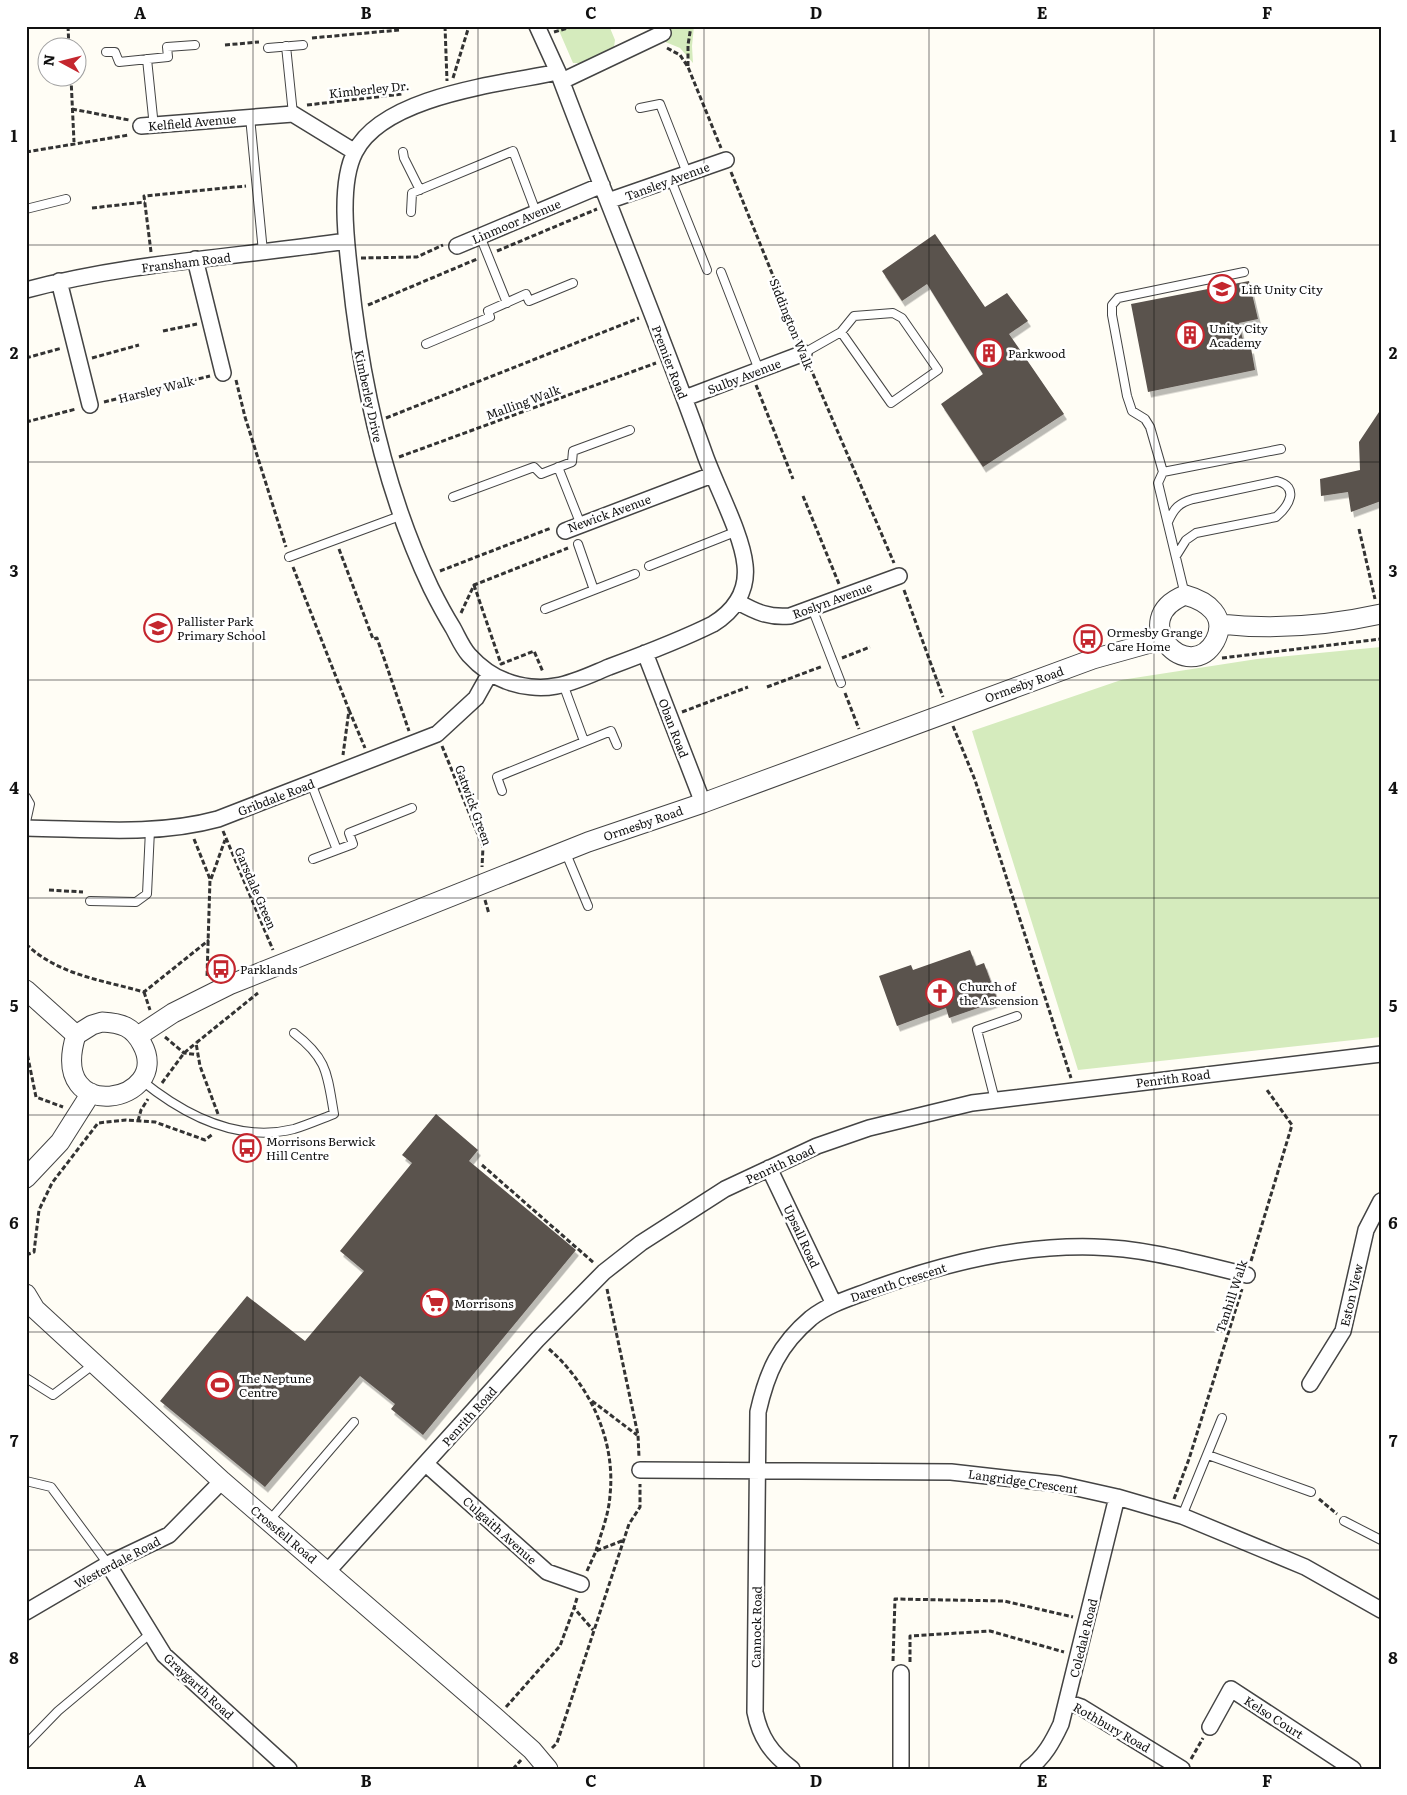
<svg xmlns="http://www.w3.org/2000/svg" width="1407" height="1795" viewBox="0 0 1407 1795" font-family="Literata,serif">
	<defs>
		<filter id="shadow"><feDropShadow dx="3" dy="5.5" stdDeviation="0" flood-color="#0004"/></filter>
	</defs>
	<rect width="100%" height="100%" fill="#fffdf5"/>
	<path fill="#d5ebbd" d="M557 26H614L610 28 615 40 614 47 586 63H573Z
		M666 26H694L692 46 693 63 680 48 663 41 671 37Z
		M1381 647V1037L1078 1070 972 731 1121 680 1257 659Z"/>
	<path fill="#5a524d" filter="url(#shadow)" d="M935 234 985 307 1007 293 1028 321 1009 334 1064 414 983 467 941 404 983 374 927 284 902 301 882 271Z
		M1249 281 1258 319 1239 323 1245 349 1251 348 1255 370 1148 392 1131 304Z
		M1381 409V501L1351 512 1348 492 1321 496 1320 479 1360 470 1359 442Z
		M970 950 976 966 984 963 998 1001 949 1018 946 1008 897 1026 879 976 911 965 913 970Z
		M436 1114 478 1150 469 1161 576 1250 423 1435 391 1409 395 1404 360 1376 265 1487 160 1401 247 1296 305 1341 364 1271 340 1251 412 1163 402 1155Z"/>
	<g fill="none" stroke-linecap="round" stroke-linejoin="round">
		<defs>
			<path id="service" d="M286 46 293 114
				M268 48 303 45
				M106 52H115L119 62 168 57 167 47 195 45
				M147 59 154 127
				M640 108 660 104 687 173
				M250 117 263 252
				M403 152 404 158 420 190
				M671 180 707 270
				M26 209 66 199
				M411 212 412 193 513 151 536 212
				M480 236 507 303
				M721 272 759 370
				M426 344 490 317 488 311 526 294 529 301 573 283
				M804 353 841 332 854 316 893 313 902 318 938 370 891 403 841 332
				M558 467 581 525
				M1163 472 1150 427 1145 419 1132 411 1127 396 1112 315V305L1118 298 1244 272
				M453 497 534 467 541 474 572 462 573 451 630 430
				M1168 522C1174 508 1179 503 1193 499L1277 481C1300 487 1289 506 1276 517L1196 533 1186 540 1176 556
				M578 544 594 590
				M289 557 400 516
				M649 566 735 532
				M1185 595 1158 483 1163 472 1281 449
				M812 608 841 683
				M545 609 635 574
				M563 684 584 741
				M311 783 337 850
				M502 791 497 777 611 731 617 745
				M26 797 30 804 26 822
				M565 851 588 906
				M313 859 353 844 349 833 412 808
				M90 901 136 902 147 894 150 830
				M141 1080C184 1115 237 1143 294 1129 307 1125 321 1119 334 1114 327 1074 328 1059 294 1033
				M995 1100 977 1030 1017 1016
				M26 1378 53 1395 94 1364
				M1208 1455 1311 1492
				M26 1481 51 1487 108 1564
				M1182 1516 1222 1418
				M269 1521 354 1422
				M1344 1521 1381 1540
				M26 1744 58 1711 151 1633"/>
			<path id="minor" d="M537 26 558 72C606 200 659 326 705 455 716 486 742 534 745 565 748 591 734 611 713 624 679 641 644 654 609 667 592 674 574 683 556 686 540 689 521 687 506 681 492 676 479 666 469 655 462 647 458 637 453 628 445 615 438 602 431 588 384 489 361 382 350 274 346 240 339 183 355 152 384 95 502 84 558 72
				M562 81 663 33
				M141 126 293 114 355 152
				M608 201 726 160
				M457 246 602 185
				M195 259 223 373
				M59 281 90 405
				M26 290C131 262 240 257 346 241
				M685 398 804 353
				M565 531 712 475
				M738 602C756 612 769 618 790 616L899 576
				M645 653 703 803
				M26 828C90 829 156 836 218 819L437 734 476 698 490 673
				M769 1168 834 1304
				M1310 1384 1343 1331 1366 1230 1381 1201
				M426 1464 547 1572 581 1584
				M640 1470 951 1472 1059 1484 1117 1497 1182 1516 1305 1567 1381 1610
				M108 1564 164 1655 289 1769
				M328 1571 537 1340 604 1272 641 1243 725 1189 817 1146 869 1128 972 1103 1381 1054
				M26 1612 108 1564 169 1535 222 1481
				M1067 1702 1081 1707 1182 1769
				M1210 1727 1231 1689 1353 1769
				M792 1769C771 1753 760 1737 755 1712L758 1412C767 1372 779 1345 811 1318 830 1303 854 1297 876 1288 946 1263 1018 1245 1094 1247 1146 1248 1196 1263 1247 1275
				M901 1769V1673
				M1028 1769C1044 1758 1053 1741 1061 1724L1117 1497"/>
			<path id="tertiary" d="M1185 595C1207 601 1228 616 1215 641 1189 687 1124 620 1185 595Z
				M1219 624C1274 630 1327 626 1381 614
				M26 990 76 1035
				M102 1022C122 1023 133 1027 142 1044 174 1102 47 1128 76 1035L92 1025Z
				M138 1036 173 1013 229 985 588 842 703 803 1093 659 1161 640
				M26 1178 60 1142 91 1093
				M26 1294 35 1309 222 1481 496 1718 532 1750 548 1769"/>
		</defs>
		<use href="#service" stroke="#444" stroke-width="10"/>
		<use href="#minor" stroke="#444" stroke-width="18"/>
		<use href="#tertiary" stroke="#444" stroke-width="21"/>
		<path stroke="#333" stroke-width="3" stroke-dasharray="5 2.5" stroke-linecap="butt" d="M68 26 69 48
			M445 26 447 81
			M554 32 575 26
			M312 38 399 30
			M225 45 259 42
			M667 48 680 55 688 67 721 148
			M688 66V45L691 26
			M71 78 74 142
			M453 78 469 26
			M307 105 402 94
			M72 109 129 120
			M26 152 129 135
			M731 172 799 340
			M92 208 145 202
			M497 251 597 209
			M151 252 144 196 246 186
			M361 258 417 257 443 245
			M368 305 477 259
			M163 331 197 324
			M26 358 62 348
			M92 358 139 345
			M810 367 894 563
			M236 380 245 417 286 547
			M756 385 793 479
			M104 402 210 376
			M386 418 639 318
			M26 422 76 409
			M399 457 656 363
			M803 496 839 584
			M1359 529 1375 599
			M339 549 373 639 377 638 409 731
			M293 567 349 710 343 755
			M440 571 551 528
			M474 585 501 664 534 651 543 672
			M904 590 943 697
			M461 613 474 585 568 548
			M842 658 870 647
			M1222 658 1381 639
			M767 687 823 666
			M845 693 859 729
			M349 710 365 748
			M682 712 748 687
			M953 726 975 780 1071 1078
			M442 746 483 847 482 867
			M223 831 273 950
			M194 839 210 879 207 977
			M211 879 225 840
			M49 890 83 892
			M485 900 489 914
			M26 944C58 975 102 980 144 992L209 940
			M144 992 150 1010
			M165 1037 184 1053 199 1055
			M26 1048 36 1097 63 1107
			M162 1083 184 1053 196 1043
			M218 1114 200 1066 196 1043 258 993
			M138 1121 141 1110 148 1099
			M482 1165 594 1263
			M26 1255 34 1252 39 1210 52 1183 98 1123 126 1120 155 1122 205 1140 213 1134
			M1251 1261 1292 1125 1267 1090
			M607 1289 638 1435 639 1457
			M549 1349C589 1384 616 1440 610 1495 609 1514 601 1533 596 1551
			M592 1401 637 1435
			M1174 1499 1189 1459 1242 1289
			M1319 1499 1337 1514
			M587 1571 596 1551 624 1540
			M577 1598 574 1608 593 1630
			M893 1661 895 1599 1004 1601 1073 1617
			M910 1662V1636L990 1631 1064 1652
			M506 1707 560 1646 574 1608
			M552 1748 557 1743 629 1524 640 1507V1484
			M1191 1759 1203 1738
			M513 1769 521 1760"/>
		<use href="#service" stroke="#fff" stroke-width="8"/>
		<use href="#minor" stroke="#fff" stroke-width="15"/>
		<use href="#tertiary" stroke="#fff" stroke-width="19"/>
	</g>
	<path fill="none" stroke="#111" stroke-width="1" stroke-opacity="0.55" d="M253 26V1769M478 26V1769M704 26V1769M929 26V1769M1154 26V1769M26 245H1381M26 462H1381M26 680H1381M26 898H1381M26 1115H1381M26 1332H1381M26 1550H1381"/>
	<defs>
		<symbol id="school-ring" viewBox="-11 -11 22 22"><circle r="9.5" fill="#fff" stroke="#c4262e" stroke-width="1.5"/><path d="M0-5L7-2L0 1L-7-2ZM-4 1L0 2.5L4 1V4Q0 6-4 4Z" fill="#c4262e"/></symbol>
		<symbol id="building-ring" viewBox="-11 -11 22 22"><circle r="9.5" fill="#fff" stroke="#c4262e" stroke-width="1.5"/><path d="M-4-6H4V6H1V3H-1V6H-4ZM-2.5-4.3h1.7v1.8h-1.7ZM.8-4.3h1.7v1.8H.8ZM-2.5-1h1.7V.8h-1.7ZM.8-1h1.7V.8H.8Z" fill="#c4262e"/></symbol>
		<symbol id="bus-ring" viewBox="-11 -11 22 22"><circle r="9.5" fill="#fff" stroke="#c4262e" stroke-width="1.5"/><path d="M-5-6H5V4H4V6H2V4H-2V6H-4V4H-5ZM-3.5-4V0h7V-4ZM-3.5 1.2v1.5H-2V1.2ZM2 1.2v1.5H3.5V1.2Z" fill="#c4262e"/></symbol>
		<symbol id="church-ring" viewBox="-11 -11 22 22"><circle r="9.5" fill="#fff" stroke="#c4262e" stroke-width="1.5"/><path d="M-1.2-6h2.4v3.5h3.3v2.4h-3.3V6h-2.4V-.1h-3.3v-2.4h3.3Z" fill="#c4262e"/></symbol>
		<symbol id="supermarket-ring" viewBox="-11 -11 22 22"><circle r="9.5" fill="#fff" stroke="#c4262e" stroke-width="1.5"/><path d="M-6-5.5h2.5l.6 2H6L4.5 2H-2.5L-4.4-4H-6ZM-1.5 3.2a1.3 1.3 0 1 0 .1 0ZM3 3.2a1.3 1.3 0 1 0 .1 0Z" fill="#c4262e"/></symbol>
		<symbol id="stadium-ring" viewBox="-11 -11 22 22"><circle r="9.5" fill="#fff" stroke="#c4262e" stroke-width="1.5"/><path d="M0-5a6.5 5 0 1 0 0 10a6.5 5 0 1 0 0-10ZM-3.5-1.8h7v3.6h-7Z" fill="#c4262e"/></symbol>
	</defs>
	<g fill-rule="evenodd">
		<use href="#school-ring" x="1206" y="273" width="32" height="32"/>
		<use href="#building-ring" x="1174" y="319" width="32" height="32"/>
		<use href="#building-ring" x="973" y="337" width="32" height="32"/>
		<use href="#school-ring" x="142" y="612" width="32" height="32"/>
		<use href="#bus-ring" x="1072" y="623" width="32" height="32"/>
		<use href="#bus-ring" x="205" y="953" width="32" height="32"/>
		<use href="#church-ring" x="924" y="977" width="32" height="32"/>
		<use href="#bus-ring" x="231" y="1132" width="32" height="32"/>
		<use href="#supermarket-ring" x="419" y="1287" width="32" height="32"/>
		<use href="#stadium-ring" x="204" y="1369" width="32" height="32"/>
	</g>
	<g text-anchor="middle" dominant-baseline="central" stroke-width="5" stroke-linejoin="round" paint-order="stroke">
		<g font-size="12" fill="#111" stroke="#fff">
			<text transform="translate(369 89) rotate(-6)">Kimberley Dr.</text>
			<text transform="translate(192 122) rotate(-5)">Kelfield Avenue</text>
			<text transform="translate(667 181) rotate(-20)">Tansley Avenue</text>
			<text transform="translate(516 221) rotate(-23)">Linmoor Avenue</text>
			<text transform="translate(186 262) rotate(-7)">Fransham Road</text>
			<text transform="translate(792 324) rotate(68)">Siddington Walk</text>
			<text transform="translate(670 362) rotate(69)">Premier Road</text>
			<text transform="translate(744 376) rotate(-21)">Sulby Avenue</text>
			<text transform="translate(156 389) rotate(-14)">Harsley Walk</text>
			<text transform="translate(369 396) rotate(78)">Kimberley Drive</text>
			<text transform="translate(523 402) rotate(-20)">Malling Walk</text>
			<text transform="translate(609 513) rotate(-20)">Newick Avenue</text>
			<text transform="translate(832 600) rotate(-20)">Roslyn Avenue</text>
			<text transform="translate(1024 684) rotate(-20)">Ormesby Road</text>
			<text transform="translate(674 728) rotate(69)">Oban Road</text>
			<text transform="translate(276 797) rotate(-21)">Gribdale Road</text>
			<text transform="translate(474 805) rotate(70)">Gatwick Green</text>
			<text transform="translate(643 823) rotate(-19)">Ormesby Road</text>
			<text transform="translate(256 888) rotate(67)">Garsdale Green</text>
			<text transform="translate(1173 1078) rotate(-7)">Penrith Road</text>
			<text transform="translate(780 1164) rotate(-25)">Penrith Road</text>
			<text transform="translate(802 1236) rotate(65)">Upsall Road</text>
			<text transform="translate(898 1282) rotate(-18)">Darenth Crescent</text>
			<text transform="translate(1351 1295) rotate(-77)">Eston View</text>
			<text transform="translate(1231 1296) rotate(-72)">Tanhill Walk</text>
			<text transform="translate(469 1416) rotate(-48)">Penrith Road</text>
			<text transform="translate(1023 1481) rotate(8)">Langridge Crescent</text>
			<text transform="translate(500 1530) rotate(42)">Culgaith Avenue</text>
			<text transform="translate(284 1534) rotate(40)">Crossfell Road</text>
			<text transform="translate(117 1562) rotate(-28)">Westerdale Road</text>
			<text transform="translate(756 1627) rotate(-89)">Cannock Road</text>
			<text transform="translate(1083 1638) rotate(-76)">Coledale Road</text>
			<text transform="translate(199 1686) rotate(43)">Graygarth Road</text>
			<text transform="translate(1274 1717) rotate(33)">Kelso Court</text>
			<text transform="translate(1112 1727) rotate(30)">Rothbury Road</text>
		</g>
		<g font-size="12" fill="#111" stroke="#fff" text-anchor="start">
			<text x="1241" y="289">Lift Unity City</text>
			<text x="1209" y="328">Unity City<tspan x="1209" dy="14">Academy</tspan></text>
			<text x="1008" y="353">Parkwood</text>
			<text x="177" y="621">Pallister Park<tspan x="177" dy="14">Primary School</tspan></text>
			<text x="1107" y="632">Ormesby Grange<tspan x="1107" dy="14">Care Home</tspan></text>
			<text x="240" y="969">Parklands</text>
			<text x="959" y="986">Church of<tspan x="959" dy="14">the Ascension</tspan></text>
			<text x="266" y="1141">Morrisons Berwick<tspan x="266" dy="14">Hill Centre</tspan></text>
			<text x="454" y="1303">Morrisons</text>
			<text x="239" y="1378">The Neptune<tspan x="239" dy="14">Centre</tspan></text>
		</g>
	</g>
	<rect width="1407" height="1795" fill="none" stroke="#ffffff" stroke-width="55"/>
	<g transform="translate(62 62) rotate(277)"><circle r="24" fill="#ffffff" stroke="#a0a0a0"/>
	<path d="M0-4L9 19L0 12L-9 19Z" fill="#c4262e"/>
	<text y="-8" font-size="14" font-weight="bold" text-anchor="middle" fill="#111111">N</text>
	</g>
	<rect x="28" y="28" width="1352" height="1740" fill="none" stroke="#111" stroke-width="2"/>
	<g font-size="16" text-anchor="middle" font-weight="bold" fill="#111">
		<text x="140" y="19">A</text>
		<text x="366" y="19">B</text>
		<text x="591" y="19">C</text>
		<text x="816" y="19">D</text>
		<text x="1042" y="19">E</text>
		<text x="1267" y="19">F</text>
		<text x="14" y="142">1</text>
		<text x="1393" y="142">1</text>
		<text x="14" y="359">2</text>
		<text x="1393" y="359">2</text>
		<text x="14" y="577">3</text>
		<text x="1393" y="577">3</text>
		<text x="14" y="794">4</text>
		<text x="1393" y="794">4</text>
		<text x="14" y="1012">5</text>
		<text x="1393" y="1012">5</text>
		<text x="14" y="1229">6</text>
		<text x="1393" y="1229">6</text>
		<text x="14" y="1447">7</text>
		<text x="1393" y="1447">7</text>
		<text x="14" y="1664">8</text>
		<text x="1393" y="1664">8</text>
		<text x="140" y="1787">A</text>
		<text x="366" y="1787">B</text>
		<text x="591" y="1787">C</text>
		<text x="816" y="1787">D</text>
		<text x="1042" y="1787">E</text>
		<text x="1267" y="1787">F</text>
	</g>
</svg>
